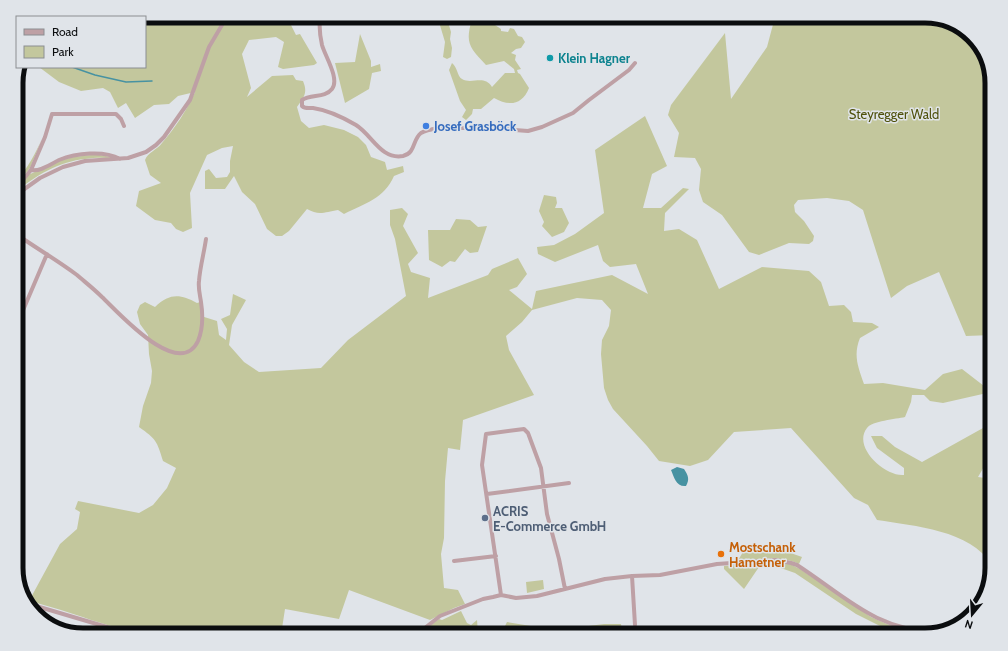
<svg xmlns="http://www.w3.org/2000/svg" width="1008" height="651" viewBox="0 0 1008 651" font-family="Cabin,sans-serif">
	<rect width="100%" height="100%" fill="#e0e4e9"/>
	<path fill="#c3c79d" d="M924 16 962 27 983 50 992 79V335L966 336 939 272 907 286 891 298 863 210 849 201 827 198 798 200 794 205 795 212 804 221 814 236 813 241 809 244 789 243 759 255 749 252 722 215 703 202 699 190 701 169 695 158 674 157 679 133 668 115 671 105 725 33 731 99 767 47 775 17Z
		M510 18H529L528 22 516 24Z
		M440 19H450L448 22 451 32 450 39 452 48 451 57 447 59 443 57 445 42 439 22Z
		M472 19H486L501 29V31L508 32 510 28 514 29 518 36 522 37 525 42 521 48 516 49 511 53 516 55 515 60 521 69 517 70 518 73 520 74 529 88C522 106 508 106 494 98L481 109H473L472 114 466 120 462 117 466 110 460 101 449 70 452 63C458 68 457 76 462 79 472 85 484 74 492 87L505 73H515L514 69 504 61 486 65C469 47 465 43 472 19Z
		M269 20H283L290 23 296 35 300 34 317 63 314 65 283 69 278 67 284 42 276 37 249 40 242 54 251 88 247 97 272 76 293 75 296 80 303 81C308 93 304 97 297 107L301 121 309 128 324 125 344 130 358 137 366 145 371 157 385 162 387 170 403 166 404 172 394 176C384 199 365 203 344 214L338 210C325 212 319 216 307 209L289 231 282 236H276L267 229 255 204 242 192 234 176 225 189H205V171L209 169 216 178 227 177 230 172V161L233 146 222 148 207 155 190 193 192 228 183 232 176 229 171 223 155 220 136 206 139 191 161 183 150 175 145 160C148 152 157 150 162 143 175 128 187 110 195 92L178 96 169 104 154 105 135 118 126 103 118 108 110 92 103 88 81 91 59 82 39 67H145V21Z
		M360 34 371 61V67L380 64 381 71 372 73 369 89 345 103 335 63 355 62Z
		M645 116 667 166 652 174 643 208H661L683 188 689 189 665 213 664 231 679 229 697 240 719 289 762 267 809 271 821 282 829 306 844 305 851 312 853 322 872 323 879 327 860 338C853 355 858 367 864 384L883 383 925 390 943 374 962 369 984 386 987 393 943 403 930 401 924 395H912L911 402 905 417C896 419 872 421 867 428 852 447 885 477 904 475V468L877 448 871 436H882L895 447 922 462 992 423V444L990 445 988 460 978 477 992 479V565C970 530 915 526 877 520L868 505 854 498 791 428 734 432 708 460 690 466 659 461 647 446 613 409 608 400 604 388 601 354 602 340 609 326 611 310 602 300 577 298 532 310 522 322 506 336 509 350 534 395 463 420 460 450 448 448 445 481 444 538 441 554 444 588 458 590 465 604 454 608 430 620 349 590 339 619 285 609 281 635H154C111 630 71 611 29 601L60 544 77 529 80 512 75 509 78 501 139 513 153 505 167 488 176 468 163 461C157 441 156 439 139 427L143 406 151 383 152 371 149 354 148 335 140 324 137 312 140 305 145 302 155 307C170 293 180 294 197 303L200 302 201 316 217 321 219 335 226 340 227 329 221 319 230 315 233 294 246 300 232 325 229 345 244 362 259 372 321 368 348 340 406 296 395 239 390 225V210L402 208 408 214 403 226 418 253 408 264 411 272 430 278 428 298 488 275 492 269 518 258 527 274 517 287 509 290 532 309 536 291 612 275 648 294 636 264 610 267 603 261 598 245 555 262 538 254 537 247 554 245 575 234 604 213 595 150Z
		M42 139 30 168 16 185V181C28 168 35 154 42 139Z
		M90 155H100L117 158C106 158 96 157 85 159 61 161 34 176 16 192V189L28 175 62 160 74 157Z
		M544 195 556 197 557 203 555 208H562L569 223 564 232 552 237 542 226 544 222 539 211Z
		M456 219 470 220 478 227 487 226 478 252 470 253 465 249 455 262 450 261 442 267 429 260 428 230H450Z
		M757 547 769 551H785L802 557 799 564C780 555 757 560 737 562L743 552Z
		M776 562 790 564 800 569 871 617 887 624 909 631 886 629 856 614 795 573 775 566 759 567 744 589 724 569V566Z
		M543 580 544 589 527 593 526 582Z
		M461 611 467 623 471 625 477 620 478 633 481 635H470L463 633 452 635H402L415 627 423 631 439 619 442 620Z
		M507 622 543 628 552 632H582L581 627 604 624H621L622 630C633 628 648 626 656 635H509L502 632Z"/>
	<path fill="#4792a2" d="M677 467 684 469C688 475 690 479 686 486 676 487 674 477 671 470Z"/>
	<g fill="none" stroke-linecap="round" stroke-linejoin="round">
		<path stroke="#4792a2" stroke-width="1.5" d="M72 67 95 75 126 82 152 81"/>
		<path stroke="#bea0a5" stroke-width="4" d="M320 20C319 28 320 36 322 45 325 56 340 79 332 89 325 98 311 94 302 100V106C305 109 308 108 313 108 327 110 344 118 356 125 372 135 381 160 403 156 416 153 412 140 421 133 426 130 433 129 439 128H489L528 131 542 127 573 113 589 100 629 70 635 63
			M31 170C40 172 51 164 59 160 76 153 104 150 120 159
			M16 188 31 170 45 137 52 114H116L121 119 124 126
			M16 195 40 178 63 167 85 161 128 158 146 152 156 145 164 137 190 100 209 47 222 25 223 20
			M16 234C36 248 57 260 77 275 85 282 94 289 102 297 118 312 179 381 198 341 203 329 203 315 201 302 200 295 198 288 199 281 200 267 204 253 206 239
			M16 319 17 320 21 315 47 254
			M487 494 569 483
			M454 561 496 556
			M632 576 635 625
			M501 595 482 465 486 434 524 429 528 433 541 468 547 514 559 559 565 589
			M26 603 117 630 138 635
			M416 635 440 616 483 599 493 597 501 595 516 598 537 596 605 579 632 576 660 575 717 564 776 560 791 563 797 565C845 596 876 631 937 632"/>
	</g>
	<circle fill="#0f9aa8" stroke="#e0e4e9" stroke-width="1.5" cx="550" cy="58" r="4"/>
	<circle fill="#3f7fe0" stroke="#e0e4e9" stroke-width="1.5" cx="426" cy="126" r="4"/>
	<circle fill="#5c6f8a" stroke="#e0e4e9" stroke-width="1.5" cx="485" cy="518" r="4"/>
	<circle fill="#e8710a" stroke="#e0e4e9" stroke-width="1.5" cx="721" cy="554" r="4"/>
	<g text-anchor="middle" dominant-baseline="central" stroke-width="3" stroke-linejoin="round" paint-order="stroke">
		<g font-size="13" font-weight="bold" fill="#0d838f" stroke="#e0e4e9" text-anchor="start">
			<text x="558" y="58">Klein Hagner</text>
		</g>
		<g font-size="13" fill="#4f510c" stroke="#e0e4e9">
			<text x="894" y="114">Steyregger Wald</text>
		</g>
		<g font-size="13" font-weight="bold" fill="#366cbe" stroke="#e0e4e9" text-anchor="start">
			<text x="434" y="126">Josef Grasböck</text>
		</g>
		<g font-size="13" font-weight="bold" fill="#4e5e75" stroke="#e0e4e9" text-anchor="start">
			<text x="493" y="511">ACRIS<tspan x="493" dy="15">E-Commerce GmbH</tspan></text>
		</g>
		<g font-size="13" font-weight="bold" fill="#c56008" stroke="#e0e4e9" text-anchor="start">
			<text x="729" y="547">Mostschank<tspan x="729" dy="15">Hametner</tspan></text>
		</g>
	</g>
	<path d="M0 0H1008V651H0ZM83 23H925A60 60 0 0 1 985 83V568A60 60 0 0 1 925 628H83A60 60 0 0 1 23 568V83A60 60 0 0 1 83 23Z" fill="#e0e4e9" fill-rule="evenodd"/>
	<path fill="none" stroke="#0b0d0f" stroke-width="5" d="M83 23H925A60 60 0 0 1 985 83V568A60 60 0 0 1 925 628H83A60 60 0 0 1 23 568V83A60 60 0 0 1 83 23Z"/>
	<rect x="16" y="16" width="130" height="52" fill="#e0e4e9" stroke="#8b8e92"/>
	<rect x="24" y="29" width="20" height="6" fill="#bea0a5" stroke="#8b8e92"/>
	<text x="52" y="36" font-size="12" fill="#0b0d0f">Road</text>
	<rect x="24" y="46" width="20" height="12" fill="#c3c79d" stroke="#8b8e92"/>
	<text x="52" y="56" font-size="12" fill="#0b0d0f">Park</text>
	<g transform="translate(972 615) rotate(198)" stroke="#e0e4e9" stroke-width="3" paint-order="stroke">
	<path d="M0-3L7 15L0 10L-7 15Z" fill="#0b0d0f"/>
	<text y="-6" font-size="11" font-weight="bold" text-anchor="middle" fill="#0b0d0f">N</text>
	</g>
</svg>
